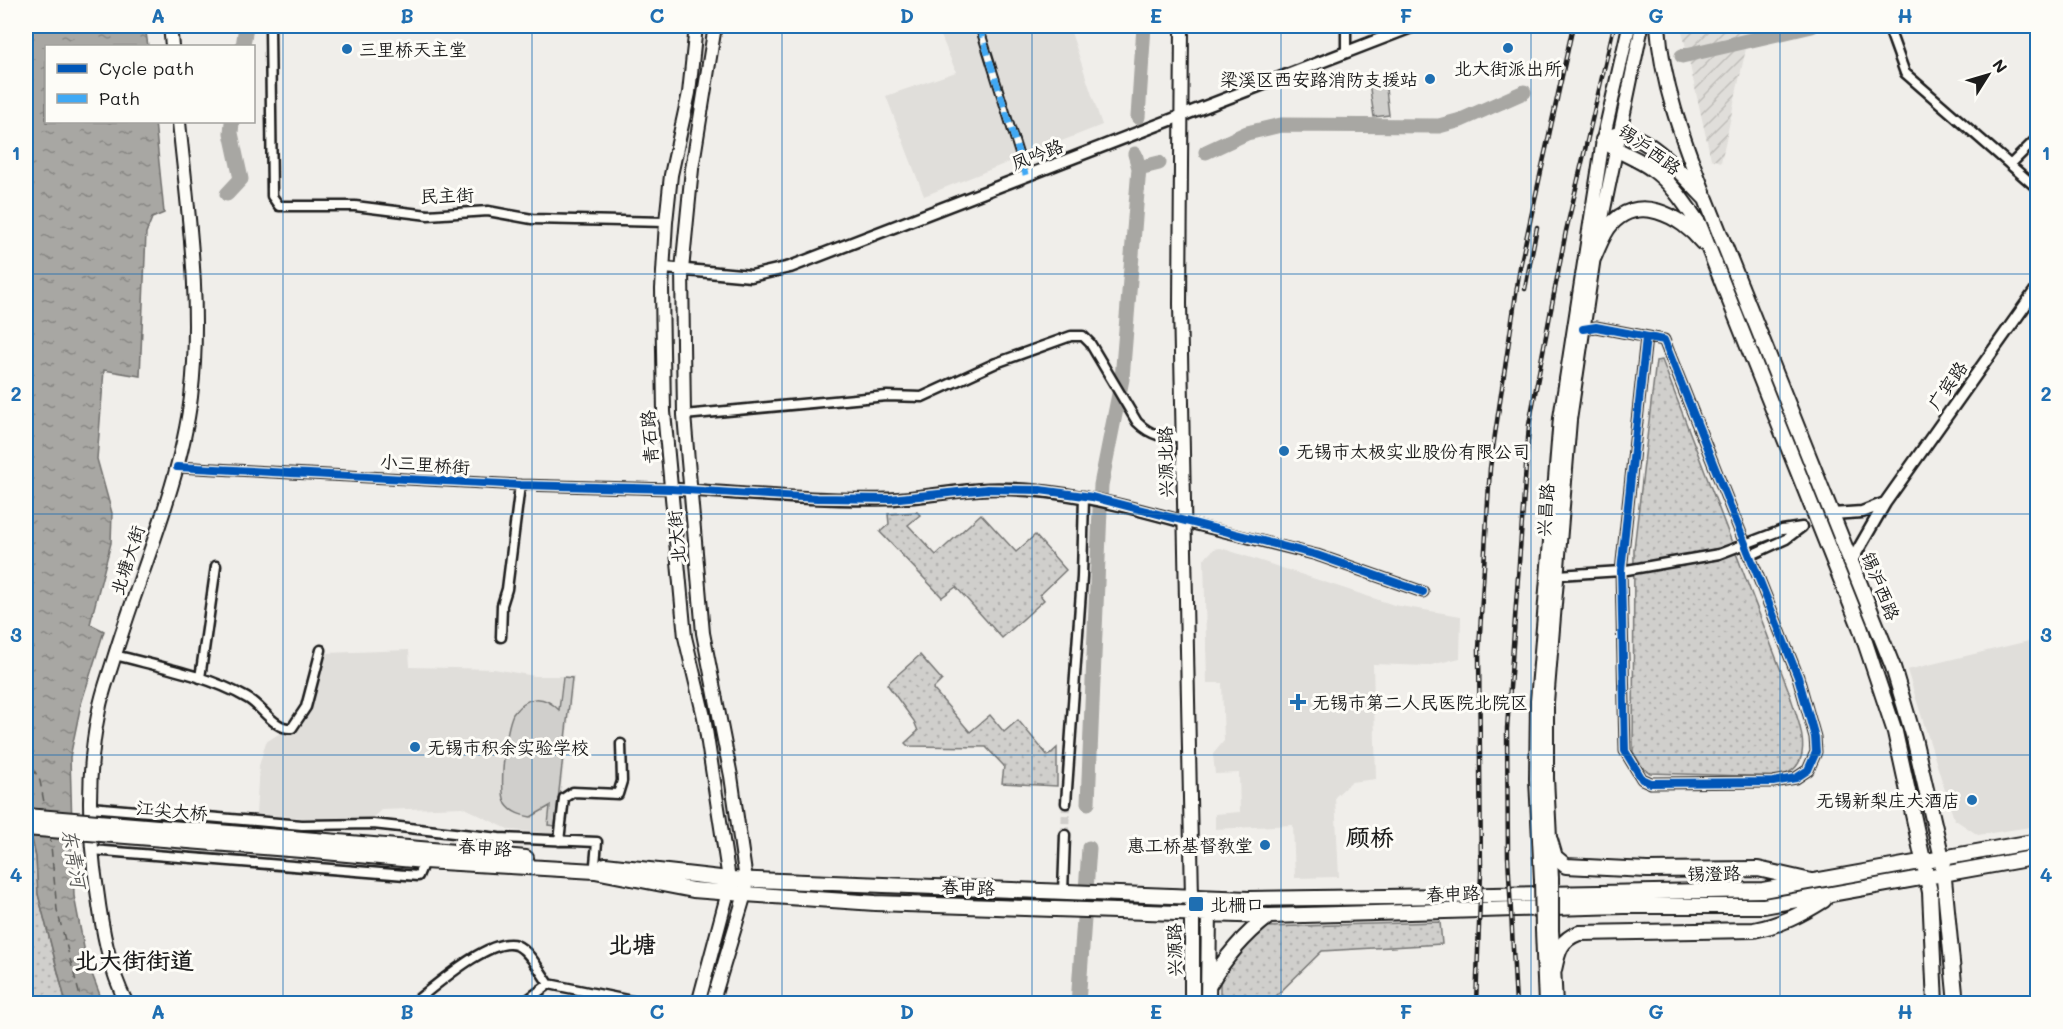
<svg xmlns="http://www.w3.org/2000/svg" width="2063" height="1029" viewBox="0 0 2063 1029" font-family="Mali,'LXGW WenKai TC',sans-serif">
	<defs>
		<pattern id="industrial-furrows" width="10" height="10" patternUnits="userSpaceOnUse" patternTransform="scale(1.5)"><rect width="10" height="10" fill="#e0deda"/><path d="M-1 1l2-2M0 10L10 0M9 11l2-2" fill="none" stroke="#c0beba"/></pattern>
		<pattern id="park-dots" width="8" height="8" patternUnits="userSpaceOnUse" patternTransform="scale(1.5)"><rect width="8" height="8" fill="#d0cfcc"/><path d="M2 2h.1M6 6h.1" fill="none" stroke="#b2b1af" stroke-width="1.8" stroke-linecap="round"/></pattern>
		<pattern id="water-ripples" width="26" height="14" patternUnits="userSpaceOnUse" patternTransform="scale(1.5)"><rect width="26" height="14" fill="#a8a7a3"/><path d="M2 4q2-2 4 0t4 0M15 11q2-2 4 0t4 0" fill="none" stroke="#888784"/></pattern>
	</defs>
	<rect width="100%" height="100%" fill="#f0eeea"/>
	<filter id="ink" filterUnits="userSpaceOnUse"><feTurbulence type="fractalNoise" baseFrequency=".0167" numOctaves="2"/><feDisplacementMap in="SourceGraphic" scale="12" xChannelSelector="R" yChannelSelector="G"/><feConvolveMatrix kernelMatrix="1 2 1 2 8 2 1 2 1" color-interpolation-filters="sRGB"/></filter>
	<g filter="url(#ink)">
		<path fill="#e0deda" d="M937 26H1069L1102 125 924 196 886 96 956 72Z
			M1221 548 1394 605 1461 616 1460 658 1427 666 1373 664 1376 779 1351 782 1335 797 1339 877 1295 878 1293 825 1215 829V814L1240 812 1239 773 1215 774 1213 754 1224 741 1222 683H1207L1204 559 1214 549Z
			M2037 639V826L1978 835 1954 819 1907 670Z
			M409 650 410 667 494 669 535 676H574L556 834 510 830 462 807 381 810 367 823 256 814 259 766 266 742 302 719 310 710 315 699 318 663 326 653Z"/>
		<path fill="url(#industrial-furrows)" d="M1681 26H1751L1721 162 1711 159Z"/>
		<path fill="#d0cfcc" stroke="#767674" stroke-width="1.5" d="M1385 80 1389 115 1374 117 1369 82Z
			M563 677 572 678 555 826 548 825 550 806 531 817C521 815 512 813 506 804 498 790 506 729 513 714 527 695 543 694 559 710Z"/>
		<path fill="url(#park-dots)" stroke="#767674" stroke-width="1.5" d="M26 102 33 130 26 193Z
			M1662 360 1788 689C1797 719 1821 767 1777 777L1650 773 1642 767 1633 752 1634 549 1656 361Z
			M917 512 920 515 908 525 936 555 981 514 1016 552 1035 535 1066 570 1040 595 1044 600 1002 638 956 587 942 597 880 532 889 524 888 514Z
			M920 655 942 680 933 689 970 732 990 715 1004 732 1018 720 1048 756 1057 748V786L1002 783 1004 766 986 747 908 746 905 743 918 731 914 721 887 684Z
			M26 812 36 857 38 894 66 1003H26Z
			M1440 922 1442 944 1322 951 1269 1003 1220 1004V980L1232 961 1266 927Z"/>
		<path fill="url(#water-ripples)" stroke="#706f6d" stroke-width="1.5" d="M26 26H145L148 46H46V122H155L164 213 152 218 146 233 140 376 104 370 97 459 112 513 111 543 90 624 104 631 81 704 70 757 74 896 86 958 103 1003H66L38 894 36 857 26 812V194L33 130 26 129 28 69Z"/>
		<g fill="none" stroke-linecap="round" stroke-linejoin="round">
			<path stroke="#a8a7a3" stroke-width="15" d="M243 46 246 26
				M1682 56 1812 26
				M1138 117 1144 26
				M1206 152 1247 133 1281 125 1439 126 1461 120 1524 92
				M1139 168 1159 163
				M227 194 241 179 231 133 232 122
				M1088 803 1101 485 1122 379 1139 168 1135 154
				M1078 1004 1089 848"/>
			<path stroke="#5b5b59" stroke-width="1.5" stroke-dasharray="8 6" stroke-linecap="butt" d="M26 755 40 781 46 813
				M50 835 57 910 82 1004"/>
			<path stroke="#d0cecb" stroke-width="8" stroke-dasharray="8 4" stroke-linecap="butt" d="M1065 835 1066 803"/>
			<defs>
				<path id="pedestrian" d="M979 26 1026 176"/>
				<path id="minor" d="M270 26 272 196 279 206H355L428 215 488 211 532 219 666 222
					M1888 26 1905 73 2038 189
					M1346 52V26
					M2010 165 2038 137
					M1583 329 1596 327 1664 340 1798 677 1815 737 1816 752 1808 770 1796 778 1773 782 1651 783 1642 779 1625 751 1621 571 1646 337
					M684 415 887 396 922 397 996 363 1071 336H1083L1090 343 1137 422C1152 437 1163 437 1183 437
					M177 467 520 485 671 489
					M1184 522 1317 555 1423 592
					M1558 575 1621 571 1719 554 1782 530 1802 527 1786 539 1749 556
					M501 637 502 605 507 589 520 485
					M115 655C160 667 207 675 247 698 262 706 274 730 292 728L306 707 321 650
					M200 678 216 566
					M1066 803 1082 577 1084 496
					M90 807 302 825 373 824 499 838 597 842 595 864
					M559 841 564 798 573 792 618 794 622 781 621 744
					M92 850 418 876 425 859
					M1063 892 1065 835
					M412 1004C433 988 490 936 516 945 529 950 541 973 549 984
					M522 1004 549 984 647 1004"/>
				<path id="tertiary" d="M665 268 751 276 790 267 1414 26
					M671 489C743 493 816 501 889 499 922 498 955 490 988 489 1056 487 1119 504 1184 522
					M1832 514 1862 512 1885 503
					M1851 562 1885 503 2038 287"/>
				<path id="secondary" d="M170 26 172 46
					M696 26 689 93 671 175 666 222 662 289 664 412 685 637 704 717 729 879 728 892 698 1004
					M1182 26 1180 304 1192 897
					M1552 879 1547 778V702L1570 420 1594 257 1642 26
					M1541 880 1536 779 1537 701 1560 418 1603 140 1629 26
					M1542 930 1545 1004
					M1552 930 1556 1004
					M127 1004C109 969 102 929 97 890 88 832 87 769 99 710 102 693 109 675 114 658 139 575 181 482 191 397 202 306 188 212 179 122
					M712 1004 745 894 746 880 731 776 703 633 684 415 682 270 692 169 715 26"/>
				<path id="primary" d="M1658 26C1662 84 1682 137 1703 192
					M1603 140C1608 138 1615 134 1621 134 1650 135 1687 180 1706 199L1893 667 1914 738 1942 858 1956 1004
					M1603 140C1618 153 1636 157 1652 169 1672 183 1685 204 1699 224L1860 627 1895 732 1930 892 1935 1004
					M1594 257C1598 247 1602 237 1608 228 1636 191 1681 216 1703 243
					M315 840 526 858
					M1550 840 1555 857 1566 866 1647 870 1758 869 1811 881
					M314 851 424 861 595 871 693 890 745 894 875 903 1269 916 1624 906H1764L2038 857
					M605 865 729 879 1249 899 1387 897 1763 890 2038 841
					M1192 905V1004
					M1554 970C1558 951 1560 940 1579 933L1754 930C1781 925 1800 915 1824 900
					M1209 985C1225 957 1243 936 1269 916
					M1208 1004 1209 907"/>
			</defs>
			<use href="#pedestrian" stroke="#1c1c1c" stroke-width="10"/>
			<use href="#minor" stroke="#1c1c1c" stroke-width="13"/>
			<use href="#tertiary" stroke="#1c1c1c" stroke-width="15"/>
			<use href="#secondary" stroke="#1c1c1c" stroke-width="16"/>
			<use href="#primary" stroke="#1c1c1c" stroke-width="18"/>
			<use href="#pedestrian" stroke="#fdfcf7" stroke-width="6"/>
			<use href="#minor" stroke="#fdfcf7" stroke-width="8"/>
			<use href="#tertiary" stroke="#fdfcf7" stroke-width="10"/>
			<use href="#secondary" stroke="#fdfcf7" stroke-width="12"/>
			<use href="#primary" stroke="#fdfcf7" stroke-width="14"/>
			<defs>
				<path id="rail" d="M1525 289 1537 227
					M1476 1004 1481 873 1479 649 1490 468 1520 267 1573 26
					M1516 1004 1508 856 1507 729 1529 425 1566 231 1614 26"/>
			</defs>
			<use href="#rail" stroke="#1c1c1c" stroke-width="4.5"/>
			<use href="#rail" stroke="#fdfcf7" stroke-width="2" stroke-dasharray="7" stroke-linecap="butt"/>
			<defs>
				<path id="secondary-bridge" d="M1552 879V930
					M1541 880 1542 930"/>
				<path id="primary-bridge" d="M26 816 315 840
					M26 828 314 851"/>
			</defs>
			<use href="#secondary-bridge" stroke="#1c1c1c" stroke-width="16" stroke-linecap="butt"/>
			<use href="#primary-bridge" stroke="#1c1c1c" stroke-width="18" stroke-linecap="butt"/>
			<use href="#secondary-bridge" stroke="#fdfcf7" stroke-width="12"/>
			<use href="#primary-bridge" stroke="#fdfcf7" stroke-width="14"/>
			<path stroke="#3fa9f5" stroke-width="6" stroke-dasharray="12 6" stroke-linecap="butt" d="M979 26 1026 176"/>
			<defs>
				<path id="cycleway" d="M1583 329 1596 327 1664 340 1798 677 1815 737 1816 752 1808 770 1796 778 1773 782 1651 783 1642 779 1625 751 1621 571 1646 337
					M177 467 520 485 671 489 817 498 890 499 987 489 1040 490 1092 497 1317 555 1423 592"/>
			</defs>
			<use href="#cycleway" stroke="#fdfcf7" stroke-width="11"/>
			<use href="#cycleway" stroke="#0057b8" stroke-width="8"/>
		</g>
	</g>
	<path fill="none" stroke="#1f6fb2" stroke-width="1.5" stroke-opacity="0.55" d="M283 26V1004M532 26V1004M782 26V1004M1032 26V1004M1281 26V1004M1531 26V1004M1780 26V1004M26 274H2038M26 514H2038M26 755H2038"/>
	<g fill="#1f6fb2" stroke="#fdfcf7" stroke-width="2">
		<circle cx="1508" cy="48" r="6"/>
		<circle cx="347" cy="49" r="6"/>
		<circle cx="1430" cy="79" r="6"/>
		<circle cx="1284" cy="451" r="6"/>
		<path d="M1295 693h6v6h6v6h-6v6h-6v-6h-6v-6h6z"/>
		<circle cx="415" cy="747" r="6"/>
		<circle cx="1972" cy="800" r="6"/>
		<circle cx="1265" cy="845" r="6"/>
		<rect x="1188" y="896" width="16" height="16" rx="3"/>
	</g>
	<g text-anchor="middle" dominant-baseline="central" stroke-width="6" stroke-linejoin="round" paint-order="stroke">
		<g font-size="18" fill="#1c1c1c" stroke="#fdfcf7" text-anchor="start">
			<text x="359" y="49">三里桥天主堂</text>
			<text x="1508" y="68" text-anchor="middle">北大街派出所</text>
			<text x="1418" y="79" text-anchor="end">梁溪区西安路消防支援站</text>
			<text x="1296" y="451">无锡市太极实业股份有限公司</text>
			<text x="1312" y="702">无锡市第二人民医院北院区</text>
			<text x="427" y="747">无锡市积余实验学校</text>
			<text x="1960" y="800" text-anchor="end">无锡新梨庄大酒店</text>
			<text x="1253" y="845" text-anchor="end">惠工桥基督教堂</text>
			<text x="1210" y="904">北栅口</text>
		</g>
		<g font-size="18" fill="#1c1c1c" stroke="#fdfcf7">
			<text transform="translate(1650 149) rotate(36)">锡沪西路</text>
			<text transform="translate(1037 154) rotate(-21)">凤吟路</text>
			<text transform="translate(447 195) rotate(-2)">民主街</text>
			<text transform="translate(1947 385) rotate(-55)">广宾路</text>
			<text transform="translate(649 437) rotate(-94)">青石路</text>
			<text transform="translate(1165 462) rotate(-91)">兴源北路</text>
			<text transform="translate(425 464) rotate(4)">小三里桥街</text>
			<text transform="translate(1545 510) rotate(-86)">兴昌路</text>
			<text transform="translate(676 537) rotate(-95)">北大街</text>
			<text transform="translate(127 560) rotate(-72)">北塘大街</text>
			<text transform="translate(1881 586) rotate(68)">锡沪西路</text>
			<text transform="translate(172 810) rotate(5)">江尖大桥</text>
			<text transform="translate(485 847) rotate(4)">春申路</text>
			<text transform="translate(1714 873) rotate(-1)">锡澄路</text>
			<text transform="translate(968 887) rotate(2)">春申路</text>
			<text transform="translate(1453 893) rotate(-2)">春申路</text>
			<text transform="translate(1174 950) rotate(-91)">兴源路</text>
		</g>
		<g font-size="20" font-style="italic" fill="#5b5b59" stroke="#fdfcf7">
			<text transform="translate(75 858) rotate(80)">东青河</text>
		</g>
		<g font-size="24" font-weight="bold" fill="#1c1c1c" stroke="#fdfcf7">
			<text x="1370" y="836">顾桥</text>
			<text x="632" y="943">北塘</text>
			<text x="134" y="959">北大街街道</text>
		</g>
	</g>
	<rect width="2063" height="1029" fill="none" stroke="#fdfcf7" stroke-width="66"/>
	<rect x="45" y="45" width="210" height="78" fill="#fdfcf7" stroke="#a3a29f" stroke-width="1.5"/>
	<rect x="57" y="64" width="30" height="9" fill="#0057b8" stroke="#a3a29f" stroke-width="1.5"/>
	<text x="99" y="75" font-size="18" fill="#1c1c1c">Cycle path</text>
	<rect x="57" y="94" width="30" height="9" fill="#3fa9f5" stroke="#a3a29f" stroke-width="1.5"/>
	<text x="99" y="105" font-size="18" fill="#1c1c1c">Path</text>
	<g transform="translate(1988 75) rotate(53)" stroke="#fdfcf7" stroke-width="4.5" paint-order="stroke">
	<path d="M0-4.5L10 22L0 15L-10 22Z" fill="#1c1c1c"/>
	<text y="-9" font-size="16" font-weight="bold" text-anchor="middle" fill="#1c1c1c">N</text>
	</g>
	<rect x="33" y="33" width="1997" height="963" fill="none" stroke="#1f6fb2" stroke-width="2"/>
	<g font-size="20" text-anchor="middle" font-weight="bold" fill="#1f6fb2">
		<text x="158" y="23">A</text>
		<text x="407" y="23">B</text>
		<text x="657" y="23">C</text>
		<text x="907" y="23">D</text>
		<text x="1156" y="23">E</text>
		<text x="1406" y="23">F</text>
		<text x="1656" y="23">G</text>
		<text x="1905" y="23">H</text>
		<text x="16" y="160">1</text>
		<text x="2046" y="160">1</text>
		<text x="16" y="401">2</text>
		<text x="2046" y="401">2</text>
		<text x="16" y="642">3</text>
		<text x="2046" y="642">3</text>
		<text x="16" y="882">4</text>
		<text x="2046" y="882">4</text>
		<text x="158" y="1019">A</text>
		<text x="407" y="1019">B</text>
		<text x="657" y="1019">C</text>
		<text x="907" y="1019">D</text>
		<text x="1156" y="1019">E</text>
		<text x="1406" y="1019">F</text>
		<text x="1656" y="1019">G</text>
		<text x="1905" y="1019">H</text>
	</g>
</svg>
